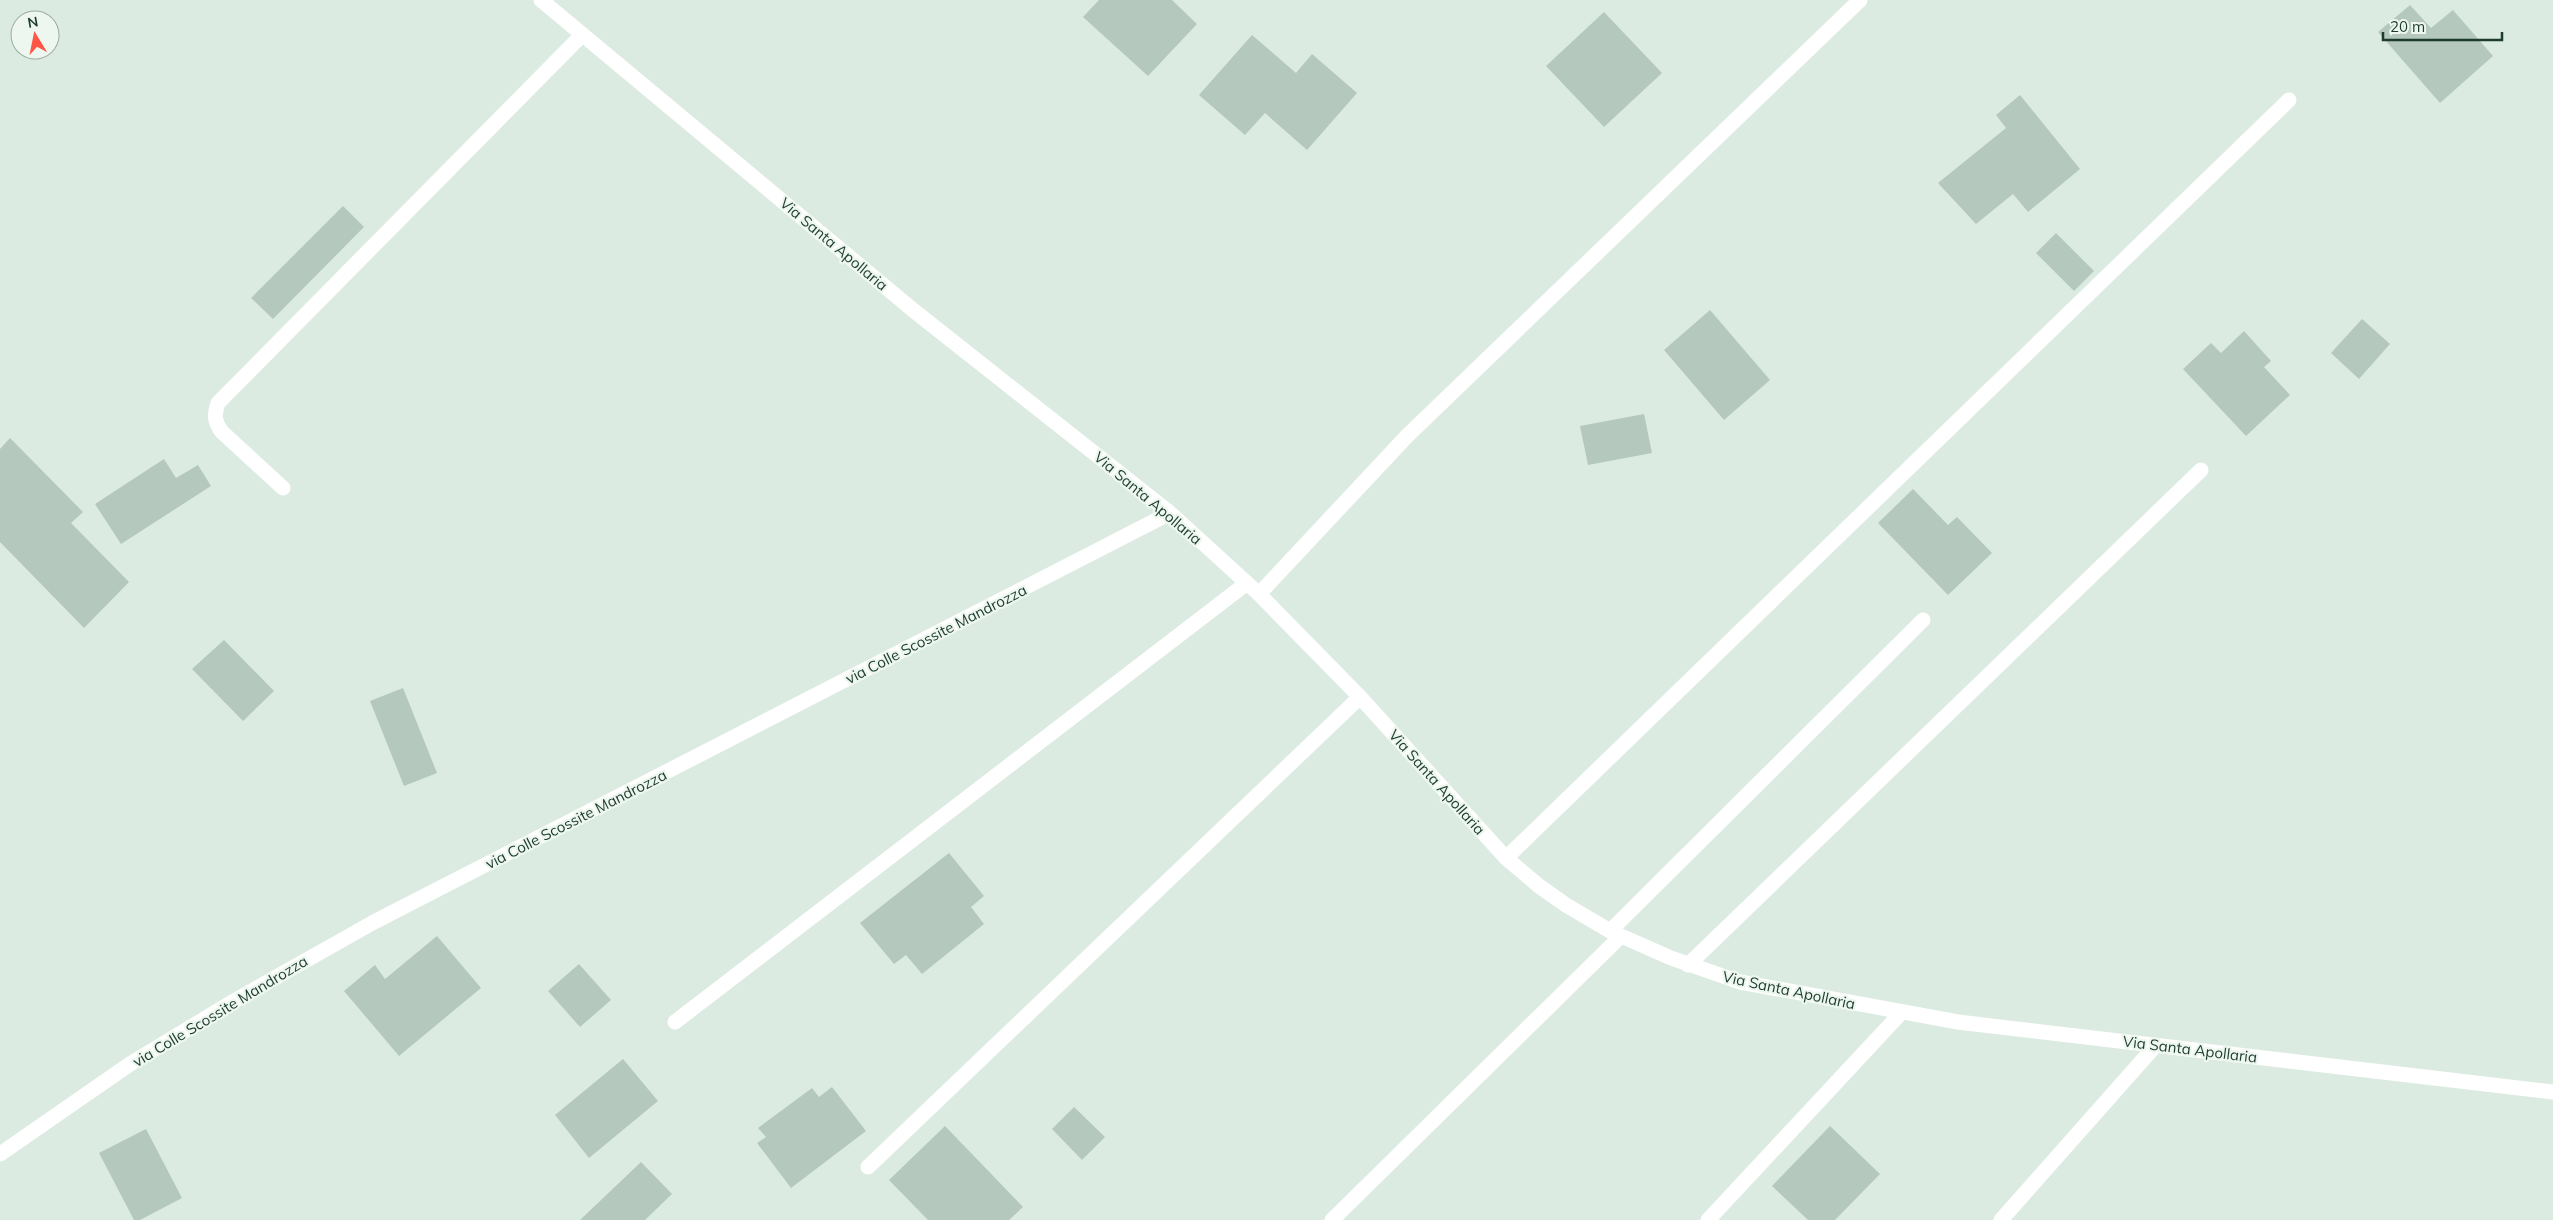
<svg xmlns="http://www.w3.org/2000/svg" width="2553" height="1220" viewBox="0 0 2553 1220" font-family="Mulish,sans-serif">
	<rect width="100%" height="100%" fill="#dcebe2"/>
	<path fill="#b4c8bd" d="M1099 0H1172L1197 24 1148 76 1083 17Z
		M2410 5 2431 28 2453 10 2493 56 2440 103 2378 32Z
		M1604 12 1662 73 1604 127 1546 66Z
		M1252 35 1296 73 1312 54 1357 93 1307 150 1265 113 1245 135 1199 95Z
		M2020 95 2080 169 2028 212 2013 194 1976 224 1938 183 2006 128 1996 115Z
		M343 206 364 227 273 319 251 298Z
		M2056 233 2094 271 2074 291 2036 253Z
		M1710 310 1770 380 1724 420 1664 350Z
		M2362 319 2390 344 2359 379 2331 353Z
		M2244 331 2271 361 2264 367 2290 395 2246 436 2183 369 2211 343 2221 353Z
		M1644 414 1652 453 1588 465 1580 426Z
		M10 438 83 512 71 523 129 582 84 628 0 542V449Z
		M164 459 176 478 198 465 211 486 121 544 95 504Z
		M1913 489 1948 525 1957 517 1992 553 1948 595 1878 523Z
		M224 640 274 691 243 721 192 669Z
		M403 688 437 773 404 786 370 701Z
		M949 853 984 896 971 907 984 924 922 974 906 955 894 964 860 923Z
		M437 936 481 988 399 1056 344 991 375 965 385 979Z
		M579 964 611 1000 580 1027 548 991Z
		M623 1059 658 1101 589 1158 555 1115Z
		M832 1087 866 1131 791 1188 757 1143 766 1137 758 1128 812 1088 819 1097Z
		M1074 1107 1105 1137 1082 1160 1052 1129Z
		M945 1126 1023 1207 1009 1220H928L889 1180Z
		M1830 1126 1880 1174 1835 1220H1808L1772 1186Z
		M146 1129 182 1198 140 1220H134L99 1153Z
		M641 1162 672 1194 645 1220H580Z"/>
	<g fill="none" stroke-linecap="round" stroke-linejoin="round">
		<path stroke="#fff" stroke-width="15" d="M541 0 913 310 1170 513 1259 594 1360 697 1506 858 1539 886 1566 905 1610 931 1671 958 1740 982 1958 1022 2553 1092
			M283 488 222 432C214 421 214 415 218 403L582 35
			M1259 594 1407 436 1860 0
			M1506 858 2289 100
			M1610 931 1923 620
			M1688 965 2201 470
			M675 1022 1247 583
			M0 1154 130 1064 234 1001 374 922 1170 513
			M868 1167 1360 697
			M1332 1220 1621 936
			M1708 1220 1902 1012
			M2001 1220 2156 1045"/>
	</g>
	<g text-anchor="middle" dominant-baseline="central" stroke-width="4.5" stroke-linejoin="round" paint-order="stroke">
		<g font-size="15" fill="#1d3b2e" stroke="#edf7f0">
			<text transform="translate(834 244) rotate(40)">Via Santa Apollaria</text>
			<text transform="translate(1148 498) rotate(40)">Via Santa Apollaria</text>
			<text transform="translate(936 634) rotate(-27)">via Colle Scossite Mandrozza</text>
			<text transform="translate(1437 782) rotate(48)">Via Santa Apollaria</text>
			<text transform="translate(576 819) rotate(-27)">via Colle Scossite Mandrozza</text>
			<text transform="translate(1789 990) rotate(12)">Via Santa Apollaria</text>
			<text transform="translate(220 1011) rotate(-31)">via Colle Scossite Mandrozza</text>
			<text transform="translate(2190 1049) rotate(7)">Via Santa Apollaria</text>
		</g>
	</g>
	<g transform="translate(35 35) rotate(350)"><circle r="24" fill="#edf7f0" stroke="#9aaca2"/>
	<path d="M0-4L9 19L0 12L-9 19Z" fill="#ff5646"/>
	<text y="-8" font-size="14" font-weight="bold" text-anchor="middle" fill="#1d3b2e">N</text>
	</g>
	<path d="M2383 32v8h119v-8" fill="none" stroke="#1d3b2e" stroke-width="2.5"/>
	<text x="2390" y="32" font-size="15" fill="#1d3b2e" stroke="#edf7f0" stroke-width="4" paint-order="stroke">20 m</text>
</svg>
